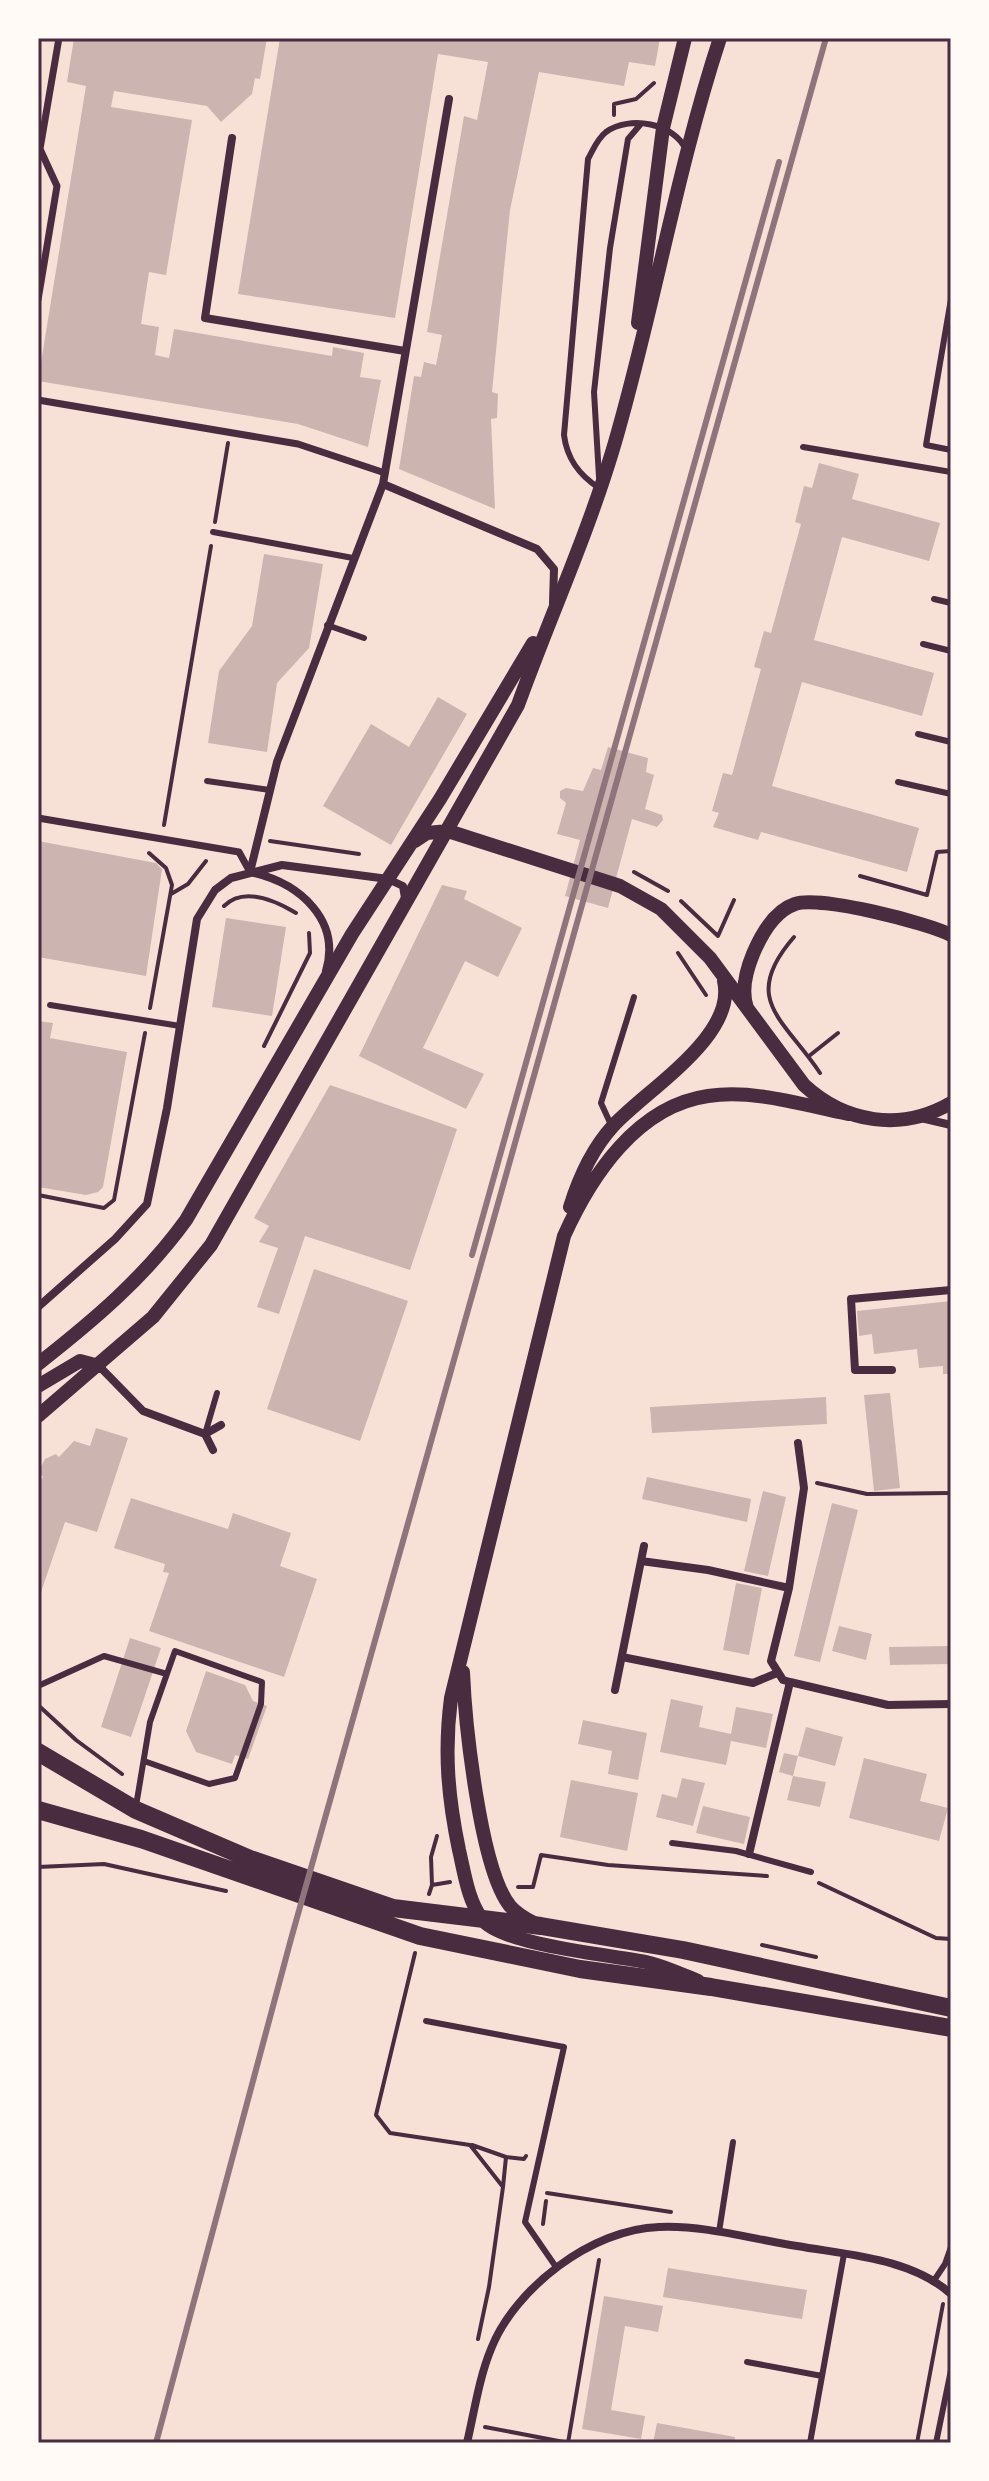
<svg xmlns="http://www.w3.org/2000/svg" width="989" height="2481" viewBox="0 0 989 2481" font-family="'Work Sans',sans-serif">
	<rect width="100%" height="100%" fill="#f7e1d7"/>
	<path fill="#ccb4b1" d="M74 38H267L260 79 255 78 252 94 221 122 207 106 114 91 111 107 192 120 166 275 149 272 141 324 159 327 155 355 169 358 174 329 332 356 333 347 364 353 360 377 381 380 368 447 298 424 38 381 86 86 67 82Z
		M280 38H660L655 66 629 62 624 86 539 72 510 210 504 269 492 392 498 394 497 418 491 419 495 509 399 469 414 376 421 377 424 362 436 365 442 335 427 332 464 116 477 120 488 62 438 54 395 318 238 294Z
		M819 463 859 474 852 499 940 523 929 561 842 537 814 640 934 673 922 716 802 682 772 786 919 828 907 872 761 832 758 840 713 827 719 813 712 811 723 773 732 775 761 669 754 667 764 631 771 633 801 524 795 522 804 486 812 488Z
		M264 554 323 564 309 648 277 683 267 752 208 743 219 671 252 626Z
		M438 697 467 714 391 845 323 806 371 724 409 747Z
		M608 747 648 758 646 772 654 775 645 809 662 815 663 820 657 827 632 819 608 908 565 896 580 840 557 834 566 803 560 798V791L566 788 583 791 593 768 601 770Z
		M38 841 156 863 162 869 146 976 38 957Z
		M442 885 467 891 464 899 522 928 498 977 465 961 423 1048 484 1074 466 1109 359 1056Z
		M226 918 286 927 272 1016 212 1007Z
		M38 1021 53 1023 50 1038 127 1052 103 1187 98 1192 86 1195 38 1187Z
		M330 1085 457 1129 410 1270 305 1236 279 1314 257 1307 278 1248 259 1242 269 1226 254 1218Z
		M314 1269 408 1301 360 1441 267 1409Z
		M951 1301V1374H943V1366L919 1368 917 1349 874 1354 872 1334 859 1336 857 1311Z
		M890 1393 900 1488 874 1491 864 1395Z
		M826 1397 827 1424 652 1433 650 1407Z
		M96 1428 128 1438 97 1532 65 1522 41 1592 38 1591V1482L43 1477 38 1472 45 1459 56 1454 59 1457 74 1441 90 1446Z
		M647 1477 751 1499 747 1522 642 1499Z
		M763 1491 786 1497 768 1576 744 1571Z
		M131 1498 228 1529 233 1513 291 1533 280 1566 317 1579 284 1677 149 1631 169 1573 163 1572 165 1564 114 1548Z
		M832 1503 858 1510 820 1662 794 1656Z
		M736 1583 762 1588 749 1655 723 1650Z
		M839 1626 872 1634 866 1660 832 1651Z
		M130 1638 161 1648 131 1737 101 1727Z
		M951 1646V1664L890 1665 889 1647Z
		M206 1671 245 1685 253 1701 267 1706 248 1759 235 1755 232 1764 196 1752 186 1731Z
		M671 1699 703 1706 699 1727 731 1734 736 1707 773 1714 766 1748 731 1741 726 1765 660 1752Z
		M583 1720 647 1733 638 1780 608 1774 612 1751 578 1744Z
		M806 1727 843 1737 835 1766 798 1756Z
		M784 1753 798 1756 793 1776 779 1772Z
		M864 1758 927 1774 920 1801 948 1808 939 1841 849 1818Z
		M793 1776 826 1782 820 1807 787 1800Z
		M682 1778 705 1783 693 1826 656 1817 662 1794 677 1798Z
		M571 1780 638 1793 627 1851 560 1837Z
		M703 1806 750 1817 744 1844 696 1833Z
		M668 2268 807 2290 802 2319 663 2297Z
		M604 2296 663 2306 658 2332 625 2326 611 2410 645 2416 641 2439 582 2429Z
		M657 2423 735 2437 734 2443H653Z"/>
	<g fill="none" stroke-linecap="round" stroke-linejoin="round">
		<path stroke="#4a2c40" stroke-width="4" d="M614 115V104L636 99 654 83
			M215 522 228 443
			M164 825 211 546
			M270 841 359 854
			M149 853 166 868 172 885 150 1008
			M634 872 668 891
			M860 876 927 895 937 852 951 851
			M171 894 188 884 206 861
			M681 901 718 936 734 900
			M224 906C244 886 276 901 296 913
			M794 937C740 999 783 1018 820 1073
			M678 953 706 995
			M264 1046 310 953 309 933
			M809 1056 838 1033
			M38 1195 104 1208 114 1200 145 1033
			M817 1483 867 1494 951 1493
			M38 1705 76 1740 122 1774
			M38 1867 104 1864 226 1891
			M819 1883 936 1938 951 1939
			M432 1885 431 1857 437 1836
			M518 1887H533L541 1855 608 1865 767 1876
			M429 1894 432 1885 450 1882
			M762 1945 816 1957
			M415 1953 376 2115 390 2133 470 2145 503 2187 489 2287 478 2339
			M472 2145 506 2157 503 2187
			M506 2157 524 2159 526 2156
			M547 2193 671 2212
			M543 2224 546 2201
			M485 2427 569 2443
			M568 2443 599 2260
			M917 2443 943 2304"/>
		<path stroke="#4a2c40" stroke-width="6" d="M951 299 926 445 951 450
			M803 447 951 472
			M599 477 594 392 610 248 628 139 640 125
			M599 488C579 475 567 459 564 435L588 159C593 150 597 139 606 132 629 115 675 123 686 150
			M213 532 353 558
			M934 599 951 603
			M327 625 364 638
			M923 644 951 651
			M918 734 951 742
			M207 781 270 790
			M898 782 951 794
			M50 1005 180 1026
			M612 1127 601 1103 634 997
			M205 1434 217 1393
			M38 1686 104 1656 167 1674
			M136 1806 150 1722 175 1651 262 1682 261 1704 235 1778 209 1784 144 1761
			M672 1843 736 1851 811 1872
			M426 2021 564 2047 525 2222 556 2267
			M719 2232 733 2142
			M933 2282 945 2264 951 2247
			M747 2362 822 2376
			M810 2443 844 2254
			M936 2443 951 2370"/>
		<path stroke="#4a2c40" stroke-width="7" d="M38 300 57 186 40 149 59 38
			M38 400 298 444 385 473
			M38 818 239 852 250 872"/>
		<path stroke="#4a2c40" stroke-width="8" d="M232 138 205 318 405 351
			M383 484 537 549 554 569 553 603
			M250 872 277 762 383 484 449 99
			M254 873C300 884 341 920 326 971
			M921 1118 951 1125
			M38 1307 115 1239 147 1204 167 1108 197 919 215 890 231 878 282 865 388 879 403 886 405 898
			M99 1366 143 1411 205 1434 221 1425
			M892 1370H855L851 1299 951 1290
			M205 1434 213 1450
			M798 1443 804 1488 789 1588 771 1661 783 1680 790 1682 888 1705 951 1704
			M641 1561 708 1570 789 1588
			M622 1657 753 1683 777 1673
			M615 1690 644 1546
			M749 1854 790 1682
			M467 2443C474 2413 479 2378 491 2349 515 2288 592 2229 659 2227 705 2225 752 2239 797 2246 848 2255 911 2258 951 2294"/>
		<path stroke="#4a2c40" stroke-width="14" d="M638 323 663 128 685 38
			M415 841 427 833 448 831 620 886 661 909 710 958 804 1085C845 1123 901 1132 951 1103
			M747 1008C741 991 746 971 753 954 761 935 774 911 795 904 819 895 928 923 951 935
			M570 1207C579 1178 592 1149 613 1126 646 1090 737 1036 724 981
			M38 1364C94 1320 144 1278 186 1220L352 934 440 799 533 643
			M38 1386 80 1361 99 1366
			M38 1416 153 1317 211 1245 518 705C549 619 587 536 613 449 653 314 676 172 720 38
			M463 1672C465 1721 480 1869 510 1906 516 1913 526 1919 534 1923
			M698 1981C681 1974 664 1966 646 1962 613 1955 501 1945 482 1919 468 1901 464 1871 459 1850 448 1797 444 1752 451 1698L564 1236C591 1176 637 1106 708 1096 754 1089 803 1105 848 1114"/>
		<path stroke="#4a2c40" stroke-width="18" d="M38 1752 136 1810 250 1859 393 1908 541 1926 683 1950 951 2008
			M38 1810 141 1839 420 1936 580 1969 711 1987 951 2028"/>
		<path stroke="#8f747c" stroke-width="6" d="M472 1255 779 162
			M156 2443 291 1939 826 38"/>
	</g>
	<rect width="989" height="2481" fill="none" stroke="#fffaf5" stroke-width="80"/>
	<rect x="40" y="40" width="909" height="2401" fill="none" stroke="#4a2c40" stroke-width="3"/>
</svg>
